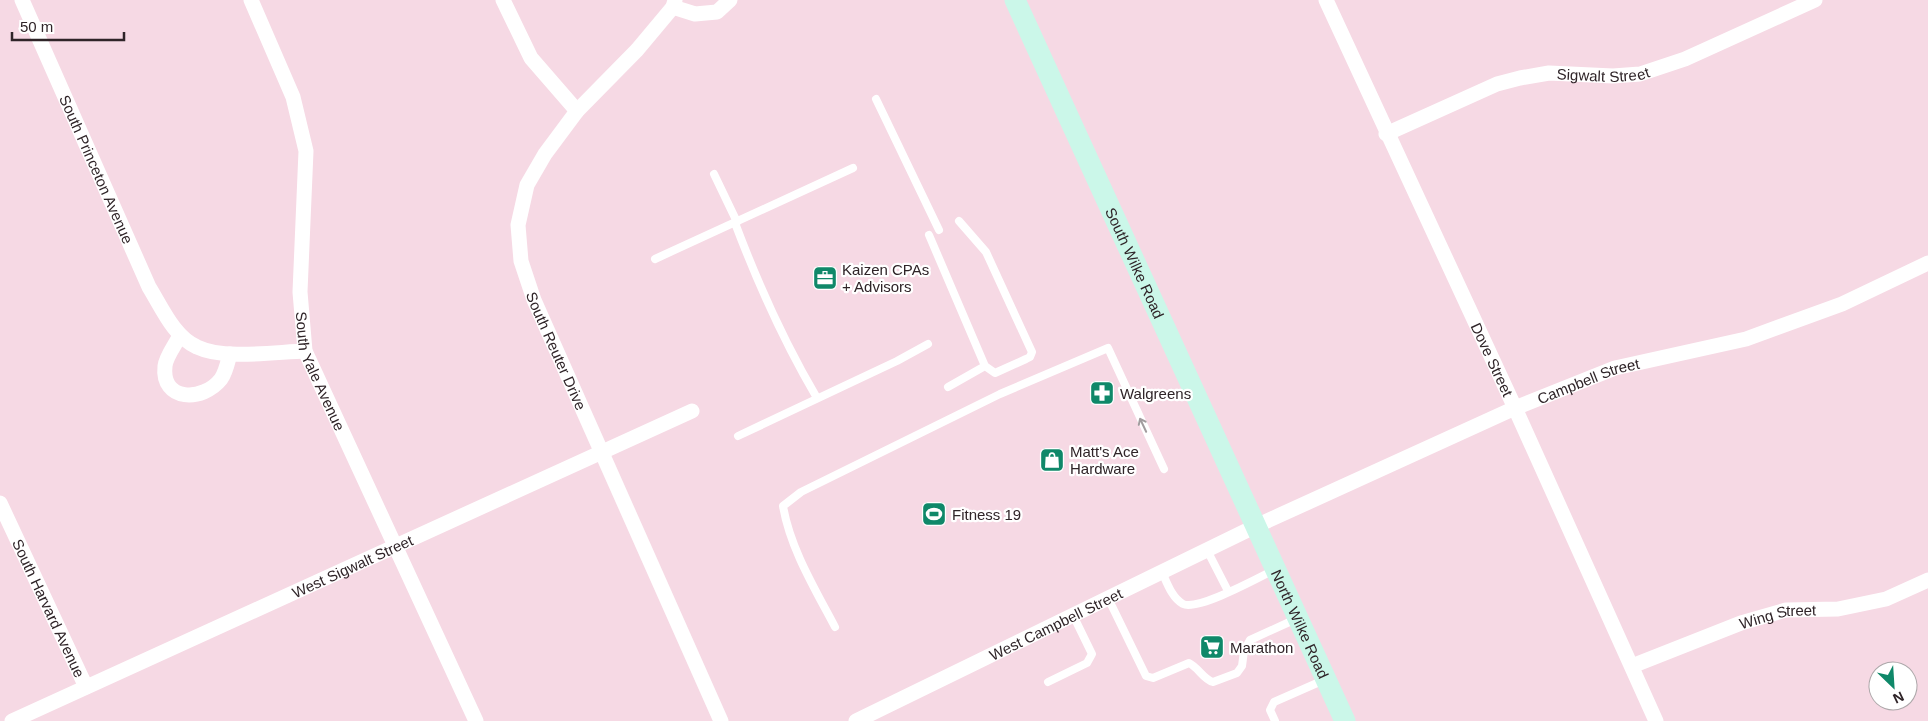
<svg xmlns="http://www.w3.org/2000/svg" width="1928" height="721" viewBox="0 0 1928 721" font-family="Helvetica,sans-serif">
	<rect width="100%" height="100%" fill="#f6d9e4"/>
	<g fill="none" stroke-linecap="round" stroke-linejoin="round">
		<path stroke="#fff" stroke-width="8" d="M876 99 939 230
			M714 174 737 222
			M735 223C758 284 784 342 817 398
			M929 235 985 366 995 373 1026 359 1030 357 1032 352 986 252 959 221
			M655 259 853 168
			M948 387 985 366
			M738 436 897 361 928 344
			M1207 550 1228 591
			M1162 572C1167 583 1172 598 1183 604 1198 611 1258 578 1274 570
			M1108 598 1146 676 1153 678 1189 663C1199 668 1203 679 1213 682L1237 673 1242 666 1244 651 1250 640 1296 619
			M835 627C815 589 790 548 783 506L801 492 1000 394 1108 348 1164 469
			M1048 682 1087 663 1092 654 1073 615
			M1275 721 1270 710 1274 702 1324 680"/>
		<g stroke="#fff" stroke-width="15">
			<path id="s1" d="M22 0 149 287C162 308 174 337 197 347 224 360 275 352 305 351"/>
			<path id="s2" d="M251 0 293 97 306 151 300 292 305 351 476 721"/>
			<path d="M503 0 531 58 577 111"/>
			<path id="s3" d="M675 0 673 7 637 50 577 111 545 154 527 185 518 225 521 261 534 300 721 721"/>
			<path id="s4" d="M1326 0 1515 408 1656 721"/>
			<path d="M673 7 695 14 717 12 730 0"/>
			<path id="s5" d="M1386 134 1497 84 1520 78 1549 73 1613 76 1640 74 1685 59 1815 0"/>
			<path d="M180 335C176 344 166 356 165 366 161 402 203 402 221 379 226 372 228 361 230 354"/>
			<path id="s6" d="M0 503 86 687"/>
			<path id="s7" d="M1632 666 1741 623 1786 610 1838 609 1886 599 1928 580"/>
			<path id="s8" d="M12 721 692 411"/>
			<path id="s9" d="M856 721 1256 526 1515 408 1615 368 1746 339 1842 304 1928 263"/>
		</g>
		<path stroke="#cbf7e9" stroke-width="21" id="s10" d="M1015 0 1345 721"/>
	</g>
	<defs><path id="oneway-shaft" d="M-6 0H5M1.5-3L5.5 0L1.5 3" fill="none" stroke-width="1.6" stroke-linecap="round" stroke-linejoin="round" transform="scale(1.25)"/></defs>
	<use stroke="#a19c9e" href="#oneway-shaft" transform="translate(1143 425) rotate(-115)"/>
	<defs>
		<symbol id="office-square" viewBox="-11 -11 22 22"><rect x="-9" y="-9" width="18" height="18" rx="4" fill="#0f8869" stroke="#fff"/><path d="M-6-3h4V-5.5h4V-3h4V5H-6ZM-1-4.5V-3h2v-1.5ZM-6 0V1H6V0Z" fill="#fff"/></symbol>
		<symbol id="pharmacy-square" viewBox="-11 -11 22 22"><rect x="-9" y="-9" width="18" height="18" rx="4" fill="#0f8869" stroke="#fff"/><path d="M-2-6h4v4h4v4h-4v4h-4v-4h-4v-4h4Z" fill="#fff"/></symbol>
		<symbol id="shop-square" viewBox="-11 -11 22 22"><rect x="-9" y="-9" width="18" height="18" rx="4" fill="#0f8869" stroke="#fff"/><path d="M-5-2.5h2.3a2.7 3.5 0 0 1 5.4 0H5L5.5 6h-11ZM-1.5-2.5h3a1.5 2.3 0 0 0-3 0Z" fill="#fff"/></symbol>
		<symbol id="stadium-square" viewBox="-11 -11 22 22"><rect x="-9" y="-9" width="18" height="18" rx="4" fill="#0f8869" stroke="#fff"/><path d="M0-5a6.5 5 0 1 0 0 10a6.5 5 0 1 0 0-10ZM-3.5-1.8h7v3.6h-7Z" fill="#fff"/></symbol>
		<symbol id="supermarket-square" viewBox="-11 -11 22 22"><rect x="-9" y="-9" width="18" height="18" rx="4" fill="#0f8869" stroke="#fff"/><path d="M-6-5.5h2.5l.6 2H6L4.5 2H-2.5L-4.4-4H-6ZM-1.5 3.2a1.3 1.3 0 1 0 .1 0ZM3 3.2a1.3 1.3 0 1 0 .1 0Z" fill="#fff"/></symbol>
	</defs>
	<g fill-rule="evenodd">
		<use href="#office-square" x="811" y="264" width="28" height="28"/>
		<use href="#pharmacy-square" x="1088" y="379" width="28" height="28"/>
		<use href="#shop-square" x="1038" y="446" width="28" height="28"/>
		<use href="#stadium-square" x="920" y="500" width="28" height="28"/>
		<use href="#supermarket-square" x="1198" y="633" width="28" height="28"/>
	</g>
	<g text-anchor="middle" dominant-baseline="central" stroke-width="4.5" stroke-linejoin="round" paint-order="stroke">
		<g font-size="15" fill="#2f2428" stroke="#fff">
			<text stroke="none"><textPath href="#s5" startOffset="229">Sigwalt Street</textPath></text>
			<text stroke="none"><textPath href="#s1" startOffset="185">South Princeton Avenue</textPath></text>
			<text stroke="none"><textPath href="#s10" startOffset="289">South Wilke Road</textPath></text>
			<text stroke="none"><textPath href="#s3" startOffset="412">South Reuter Drive</textPath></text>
			<text stroke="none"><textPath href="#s4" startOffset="396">Dove Street</textPath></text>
			<text stroke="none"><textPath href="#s2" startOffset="385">South Yale Avenue</textPath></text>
			<text stroke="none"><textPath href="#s9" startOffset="808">Campbell Street</textPath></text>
			<text stroke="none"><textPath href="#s8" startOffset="374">West Sigwalt Street</textPath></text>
			<text stroke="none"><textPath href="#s6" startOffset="116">South Harvard Avenue</textPath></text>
			<text stroke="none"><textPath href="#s7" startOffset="155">Wing Street</textPath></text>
			<text stroke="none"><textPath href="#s9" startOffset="222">West Campbell Street</textPath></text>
			<text stroke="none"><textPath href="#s10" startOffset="686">North Wilke Road</textPath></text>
		</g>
		<g font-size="15" fill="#2f2428" stroke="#fff" text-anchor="start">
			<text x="842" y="269">Kaizen CPAs<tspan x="842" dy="17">+ Advisors</tspan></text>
			<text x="1120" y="393">Walgreens</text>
			<text x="1070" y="451">Matt's Ace<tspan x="1070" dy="17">Hardware</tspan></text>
			<text x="952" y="514">Fitness 19</text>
			<text x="1230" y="647">Marathon</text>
		</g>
	</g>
	<g transform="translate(1893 686) rotate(155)"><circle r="24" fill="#ffffff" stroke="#aca7a9"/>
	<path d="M0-4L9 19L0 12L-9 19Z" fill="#0f8869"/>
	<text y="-8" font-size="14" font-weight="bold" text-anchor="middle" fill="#2f2428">N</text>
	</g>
	<path d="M12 32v8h112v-8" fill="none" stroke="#2f2428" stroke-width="2.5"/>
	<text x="20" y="32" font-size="15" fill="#2f2428" stroke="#ffffff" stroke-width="4" paint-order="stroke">50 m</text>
</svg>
